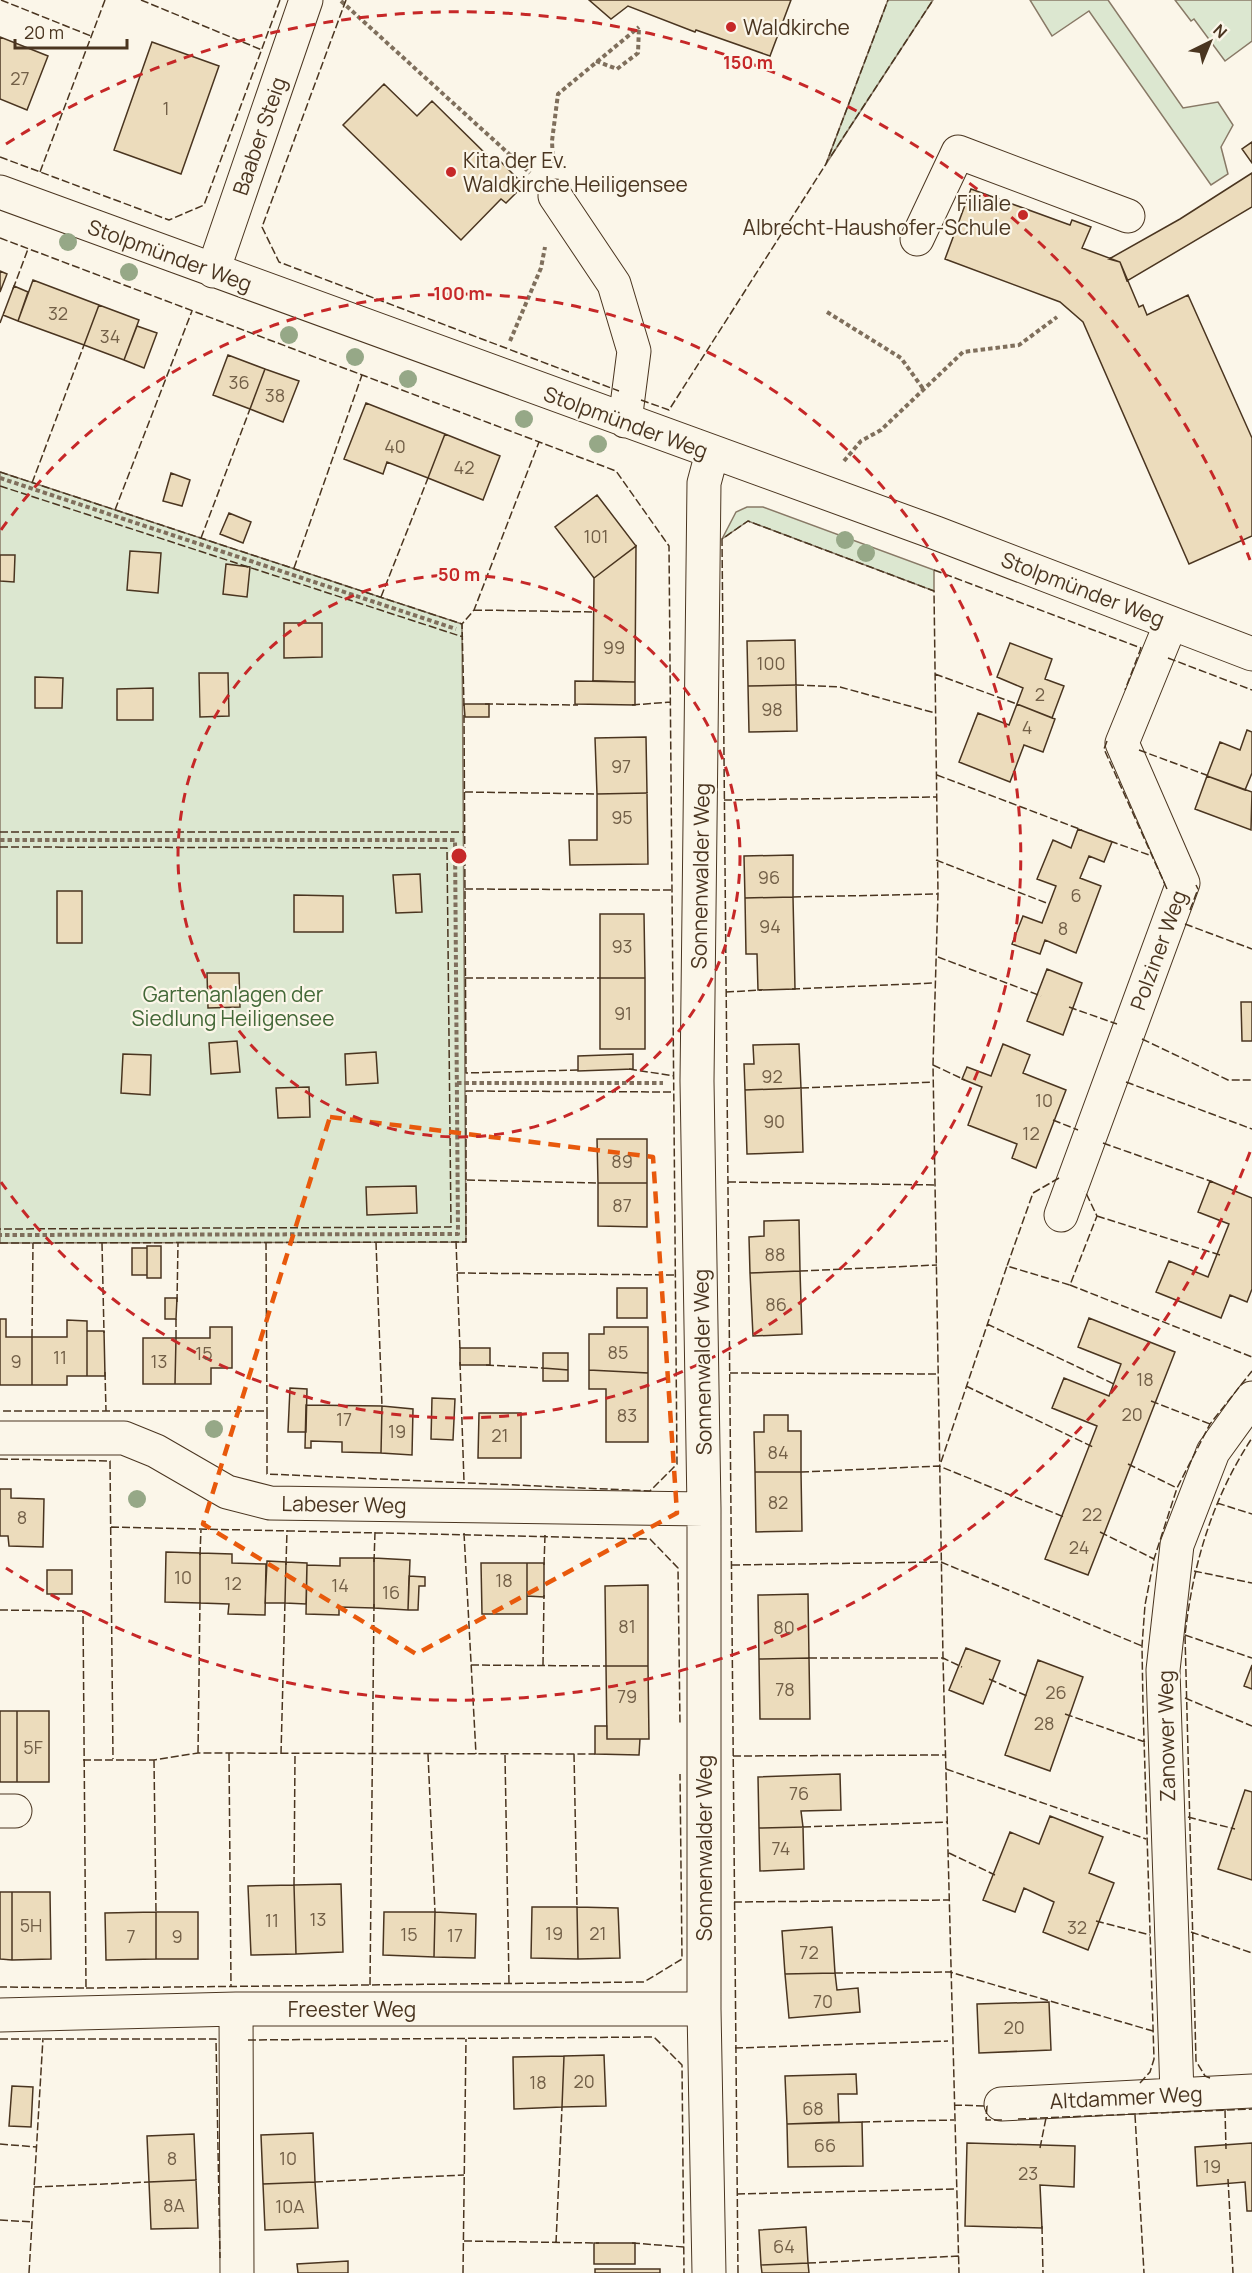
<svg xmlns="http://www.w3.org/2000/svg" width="1252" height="2273" viewBox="0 0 1252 2273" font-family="Manrope,sans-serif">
	<rect width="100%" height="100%" fill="#fbf6e9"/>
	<path fill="#dce7d0" stroke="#887966" stroke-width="1.5" d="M888 0H933L826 164Z
		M1030 0H1108L1183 108 1218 102 1233 125 1221 147 1228 174 1211 185 1089 11 1052 36Z
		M1175 0H1252V41L1225 61 1194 19 1191 21Z
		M0 472 462 624 466 1242 0 1243Z
		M747 507H763L934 570V591L748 521 722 539 736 512Z"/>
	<path fill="#ecdcbc" stroke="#4a3520" stroke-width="1.5" d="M589 0H791L770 56 696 30 695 32 628 6 611 19Z
		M0 37 48 56 27 110 0 99Z
		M152 42 219 66 181 174 114 150Z
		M384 84 417 116 432 101 491 159 494 155 524 185 506 203 501 199 461 240 343 125Z
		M1252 142V163L1242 149Z
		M1252 173V207L1127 281 1120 262 1109 259 1180 219Z
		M971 189 1070 225 1072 220 1091 227 1082 248 1120 262 1139 307 1143 305 1147 315 1188 295 1252 438V536L1189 564 1083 322 1060 302 945 259Z
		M0 271 7 274 0 292Z
		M33 280 99 305 84 345 18 321Z
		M14 286 28 292 18 321 3 315Z
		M99 305 139 320 124 360 84 345Z
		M137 326 157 333 144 368 124 360Z
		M228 355 265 369 250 409 213 395Z
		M265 369 299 381 283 422 250 409Z
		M366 403 445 434 428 478 387 462 383 474 344 459Z
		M445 434 500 456 483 500 428 478Z
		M171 473 190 480 182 506 163 501Z
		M597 495 636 546 594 578 555 527Z
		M229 513 251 522 243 543 220 534Z
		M636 546 635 682 593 681 594 578Z
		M130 551 161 553 158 593 127 590Z
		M0 555H15L14 582 0 581Z
		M226 564 250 567 247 597 223 594Z
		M284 623H322V657L284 658Z
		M795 640 796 685 748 686 747 641Z
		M1010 643 1052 659 1045 679 1064 686 1052 718 1017 704 1023 688 997 677Z
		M199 673H228L229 716 200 717Z
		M35 677 63 678 62 708H35Z
		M575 681 635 682V705L575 704Z
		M796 685 797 731 749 732 748 686Z
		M153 688V720H117V689Z
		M464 704H489V717H465Z
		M1017 704 1055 719 1043 752 1024 745 1010 782 959 762 978 713 1009 725Z
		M1247 730 1252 732V773L1245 790 1207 776 1220 742 1240 750Z
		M646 737 647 793 597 794 595 738Z
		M1207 776 1252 792 1251 830 1195 809Z
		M647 793 648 864 570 865 569 840H597V794Z
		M1078 829 1112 842 1104 862 1089 856 1080 878 1101 886 1076 953 1045 940 1040 954 1012 944 1023 916 1042 923 1056 886 1037 879 1053 840 1071 848Z
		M793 855V897L745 898 744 856Z
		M420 874 422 912 396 913 393 875Z
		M57 891H82V943H57Z
		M294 895 343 896V932H294Z
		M793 897 795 989 758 990 757 954H746L745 898Z
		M600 914H644L645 978H600Z
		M1047 969 1082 983 1063 1035 1027 1021Z
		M207 973H239L240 1007 208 1008Z
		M600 978H645V1049H600Z
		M1241 1002H1252V1041H1242Z
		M237 1041 240 1072 211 1074 209 1043Z
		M799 1044 801 1088 745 1090 744 1064H754L753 1045Z
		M1003 1044 1030 1055 1023 1073 1066 1090 1036 1168 1012 1158 1017 1144 968 1125 982 1087 962 1079 967 1067 991 1076Z
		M376 1052 378 1083 346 1085 345 1054Z
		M123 1054 151 1055 150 1095 121 1093Z
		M633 1054V1069L578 1071V1056Z
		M309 1087 310 1117 278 1118 276 1088Z
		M801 1088 803 1152 747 1154 745 1090Z
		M597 1139H647V1183H598Z
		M1210 1181 1252 1198V1289L1247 1302 1230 1295 1221 1318 1156 1292 1169 1261 1208 1277 1229 1224 1198 1212Z
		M598 1183H647V1227L598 1226Z
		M416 1186 417 1213 367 1215 366 1187Z
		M799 1220 800 1271 750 1273 749 1237 764 1236V1221Z
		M147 1246H161V1278H147Z
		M132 1248H147V1275H132Z
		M800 1271 802 1334 753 1336 750 1273Z
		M617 1288H647V1318H617Z
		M165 1298H177L176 1319H165Z
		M1089 1318 1175 1352 1088 1575 1045 1559 1097 1426 1052 1408 1064 1378 1109 1396 1121 1364 1078 1347Z
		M0 1319H6V1337H32V1385H0Z
		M67 1320 87 1321V1376H67V1385H32V1337H67Z
		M210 1327H232V1368H211V1384H175L176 1338H210Z
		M604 1327H648V1373L589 1370V1334H604Z
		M87 1331H104L105 1376H87Z
		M143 1338H176L175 1384H143Z
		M460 1348H490V1365H460Z
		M543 1353H568V1370L543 1368Z
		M543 1368 568 1370V1381H543Z
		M589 1370 648 1373V1442H606V1389H589Z
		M290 1388 307 1389 306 1432H288Z
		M432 1398 455 1399 453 1440 431 1439Z
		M306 1405 382 1406 381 1453 342 1452V1442L311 1441V1448H305Z
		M382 1406 413 1409 412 1455 381 1453Z
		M479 1413H521V1458H478Z
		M764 1415H788V1431H801V1472H755L754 1432H764Z
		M755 1472H801L802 1531 756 1532Z
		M0 1489H11V1498L44 1499 43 1547 9 1546 8 1536H0Z
		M166 1552 200 1553V1603L165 1602Z
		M200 1553 232 1554V1563L266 1564 265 1615 228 1614 229 1604 200 1603Z
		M340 1558H374V1608L339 1607V1615L306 1614 307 1565 340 1566Z
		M374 1558 410 1560 408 1610 374 1608Z
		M267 1561 286 1562 285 1603H265Z
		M286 1562 307 1563 306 1604 285 1603Z
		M481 1563H527V1614H482Z
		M527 1563H544V1597L527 1596Z
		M47 1570H72V1594H47Z
		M409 1576 425 1577V1586H419L418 1610H408Z
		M648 1585V1666H606L605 1586Z
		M808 1594 809 1658 759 1659 758 1595Z
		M966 1648 1000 1661 983 1704 949 1690Z
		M809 1658 810 1719H760L759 1659Z
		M1038 1660 1083 1677 1050 1771 1005 1755Z
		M1252 1665V1689L1244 1686Z
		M606 1666H648L649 1739H607Z
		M0 1711H17V1782H0Z
		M17 1711H49V1782H17Z
		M595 1726H607V1739H640L639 1755 595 1754Z
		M840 1774 841 1810 801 1811 803 1827 759 1828 758 1777Z
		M1245 1790 1252 1792V1880L1218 1869Z
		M1050 1816 1103 1837 1089 1873 1114 1883 1088 1950 1043 1932 1054 1902 1024 1888 1015 1912 983 1900 1010 1832 1039 1844Z
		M803 1827 804 1869 760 1871 759 1828Z
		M341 1884 343 1952 296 1954 294 1885Z
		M294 1885 296 1954 251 1955 248 1886Z
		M0 1892H12V1960L0 1959Z
		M12 1892H50L51 1959 12 1960Z
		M532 1907H577L578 1959 531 1958Z
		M577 1907 618 1908 620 1958 578 1959Z
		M156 1912V1959L106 1960 105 1913Z
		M156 1912H198V1959H156Z
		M384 1912H435L434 1957 383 1955Z
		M435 1912 476 1914 475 1958 434 1957Z
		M832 1927 835 1973 785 1974 782 1931Z
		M835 1973 837 1990 858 1988 860 2012 789 2018 785 1974Z
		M1049 2002 1051 2050 979 2053 977 2004Z
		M604 2055 606 2106 562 2107 564 2056Z
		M564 2056 562 2107 514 2109 513 2057Z
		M856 2074 857 2094H838L839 2122 787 2124 785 2076Z
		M12 2086 33 2087 31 2127 9 2126Z
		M862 2122 863 2166 788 2167 787 2124Z
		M313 2133 315 2182 263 2184 261 2135Z
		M194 2134 196 2180 149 2182 147 2136Z
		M967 2143 1075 2146 1074 2187 1040 2185 1042 2228 965 2226Z
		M1252 2143V2211H1247L1245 2182 1197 2186 1195 2147Z
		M196 2180 198 2228 151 2229 149 2182Z
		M315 2182 318 2228 265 2230 263 2184Z
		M806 2227 808 2263 761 2265 759 2230Z
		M594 2243H635V2264H594Z
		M348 2261V2273H298L297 2264Z
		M808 2263 809 2273H762L761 2265Z
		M595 2269H660V2273H595Z"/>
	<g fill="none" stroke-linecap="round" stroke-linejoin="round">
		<defs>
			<path id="minor" d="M0 192 936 533 1252 654
				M555 196 614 284 634 351 625 421
				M917 239 958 152 1128 216
				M213 271 306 0
				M1061 1215 1183 883 1122 743 1171 623
				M0 1438H124L156 1451 227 1492 270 1503 704 1509
				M0 1811H15
				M236 2009 237 2273
				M0 2015 236 2009H704
				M1177 2094 1163 1670 1177 1545 1213 1452 1252 1398
				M1001 2104 1252 2091
				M709 2273 704 2009V1509L697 1081 704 483 712 453"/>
		</defs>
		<use href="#minor" stroke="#4a3520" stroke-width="35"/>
		<path stroke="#7f6f5c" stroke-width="4" stroke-dasharray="4.5 3" stroke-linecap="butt" d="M341 1 530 173
			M596 61 617 69 638 53 639 27
			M553 163 552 141 558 94 639 27
			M827 312 901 358 924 390
			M510 341 541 268 545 247
			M844 461 861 441 881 430 963 352 1019 345 1057 317
			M0 478 456 629
			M0 840H455L458 1234 0 1235
			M457 1083H663"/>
		<use href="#minor" stroke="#fbf6e9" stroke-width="33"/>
		<path stroke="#4a3520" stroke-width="1.5" stroke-dasharray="8 3" stroke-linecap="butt" d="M1 0 91 36
			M141 0 262 50
			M346 0 262 227 279 262 619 391
			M831 156 933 0
			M0 157 169 220 204 205 280 0
			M40 172 105 0
			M0 238 616 471 669 546 677 1464 650 1491 267 1474V1411H0
			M13 289 28 249
			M0 323 4 312
			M641 400 669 410 826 164 888 0
			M0 472 462 624
			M32 483 84 345
			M0 486 463 637
			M115 510 192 311
			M201 538 250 409
			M294 568 362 375
			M934 570 1141 648 1125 690
			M381 597 428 478
			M474 610 594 612
			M1168 658 1252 690
			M935 674 1017 704
			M796 685 840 687 935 713
			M485 704 578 705
			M632 705 670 702
			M464 706 462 624 474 610 539 442
			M464 715 466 1073 581 1070
			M1107 741 1104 749 1167 889
			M1139 750 1209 776
			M937 775 1082 830
			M465 792 597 794
			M724 800 936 797
			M0 832H465
			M1110 841 1152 856
			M0 847 447 848 451 1227 0 1229
			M936 860 1049 904
			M465 889 671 890
			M793 897 938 894
			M1190 910 1198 889 1196 885
			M1185 924 1252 949
			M938 957 1041 996
			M465 978H600
			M792 989 934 983
			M726 992 762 990
			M1069 1007 1117 1024
			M1142 1039 1228 1080H1252
			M933 1065 965 1080
			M629 1069 674 1076
			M1126 1082 1252 1129
			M801 1088 933 1082
			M1053 1120 1078 1130
			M1103 1143 1213 1182
			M1059 1178 1033 1193 1007 1266 1070 1285 1097 1216 1085 1191
			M467 1180 598 1183
			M728 1182 935 1185
			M1097 1216 1220 1255
			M456 1241 460 1350
			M266 1242 267 1411
			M376 1242 382 1406
			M0 1243 466 1242V1091L673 1092
			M102 1243 104 1333
			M800 1271 937 1265
			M457 1273 675 1275
			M1070 1285 1252 1357
			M177 1302 178 1243
			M987 1324 1116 1385
			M32 1337 33 1243
			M176 1338V1317
			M460 1362 464 1482
			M486 1365 543 1368
			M105 1372 106 1411
			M730 1373 938 1374
			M966 1386 1093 1447
			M1151 1401 1210 1424
			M0 1459 110 1461 113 1759
			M941 1462 1007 1266
			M1128 1464 1177 1488
			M801 1472 939 1466 1064 1517
			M1217 1503 1252 1514
			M111 1527 650 1539 678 1568 680 1724
			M1100 1532 1154 1559
			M464 1533 476 1754
			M200 1555 201 1529
			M374 1562 375 1532
			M286 1565 287 1530
			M544 1565 545 1535
			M732 1565 941 1562 1142 1646
			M1194 1571 1252 1583
			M0 1610 83 1611 86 1988 0 1987
			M1185 1635 1252 1658
			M809 1658H943L962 1667
			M471 1665 606 1666
			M543 1665 544 1595
			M989 1679 1027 1696
			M1185 1698 1252 1726
			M1065 1714 1145 1742
			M198 1753 200 1600
			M229 1753 231 1987
			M281 1754 285 1601
			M428 1754 435 1912
			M574 1754 577 1907
			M505 1755 509 1984
			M733 1756 946 1755
			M83 1760H154L198 1753 595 1754
			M154 1760 156 1912
			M946 1769 1146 1839
			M1188 1817 1235 1829
			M803 1827 947 1822
			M949 1853 995 1875
			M294 1885 295 1754
			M734 1902 949 1900
			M1096 1921 1150 1935
			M1191 1932 1252 1953
			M835 1973 950 1972 1153 2031
			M370 1985 374 1604
			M86 1988 644 1982 682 1959 680 1774
			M0 2039H216L220 2258
			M248 2040 654 2037 682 2065 684 2273
			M735 2048 948 2041
			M1210 2078 1205 2076 1196 2061 1185 1635C1193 1564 1212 1499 1252 1438
			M1140 2083 1150 2072 1154 2059 1143 1707 1142 1646 1145 1605 1154 1559 1177 1488 1210 1424 1252 1371
			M954 2105 987 2106 986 2120H1003
			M1225 2110 1226 2149
			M1135 2115 1144 2273
			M1018 2119 1252 2109
			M862 2122 954 2120
			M0 2144 37 2147
			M1040 2148 1046 2118
			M1228 2179 1233 2273
			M315 2182 464 2175
			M34 2187 149 2182
			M737 2194 956 2189
			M0 2220 32 2222
			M1042 2226 1043 2273
			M464 2241 599 2243
			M556 2243 562 2107
			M632 2243 684 2247
			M808 2263 959 2256
			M29 2273 43 2038
			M463 2273 466 2039
			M738 2273 722 539 748 521 934 591 938 894 933 1065 943 1658 959 2273"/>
	</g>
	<g fill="#96a887">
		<circle cx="68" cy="242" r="9"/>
		<circle cx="129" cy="272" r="9"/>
		<circle cx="289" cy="335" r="9"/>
		<circle cx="355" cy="357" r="9"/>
		<circle cx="408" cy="379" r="9"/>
		<circle cx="524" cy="419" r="9"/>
		<circle cx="598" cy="444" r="9"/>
		<circle cx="845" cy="540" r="9"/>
		<circle cx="866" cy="553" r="9"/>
		<circle cx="214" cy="1429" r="9"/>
		<circle cx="137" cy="1499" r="9"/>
	</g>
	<path fill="none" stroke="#e8590c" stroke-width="4.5" stroke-dasharray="12 8" stroke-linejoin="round" d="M330 1117 653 1157 677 1513 416 1654 203 1524Z"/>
	<g fill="none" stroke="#c62828" stroke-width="3" stroke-dasharray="10 8">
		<circle cx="459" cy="856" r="281"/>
		<path d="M1 530A562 562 0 1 1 1 1182"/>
		<path d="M1250 1152A844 844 0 0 1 6 1568M6 144A844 844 0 0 1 1250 560"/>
	</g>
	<g fill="#c62828" stroke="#fbf6e9" stroke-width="2">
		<circle cx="731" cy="27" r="6"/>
		<circle cx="451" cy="172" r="6"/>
		<circle cx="1023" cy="215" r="6"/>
	</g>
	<g text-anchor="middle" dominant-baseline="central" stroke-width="4.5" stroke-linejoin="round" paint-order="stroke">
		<g font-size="18" fill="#725f47">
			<text x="20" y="78">27</text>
			<text x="166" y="108">1</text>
			<text x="58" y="313">32</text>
			<text x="110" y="336">34</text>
			<text x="239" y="382">36</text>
			<text x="275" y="395">38</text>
			<text x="395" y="446">40</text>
			<text x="464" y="467">42</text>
			<text x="596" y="536">101</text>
			<text x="614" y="647">99</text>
			<text x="771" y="663">100</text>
			<text x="1040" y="694">2</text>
			<text x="772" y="709">98</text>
			<text x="1027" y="727">4</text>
			<text x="621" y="766">97</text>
			<text x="622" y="817">95</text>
			<text x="769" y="877">96</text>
			<text x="1076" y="895">6</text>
			<text x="770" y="926">94</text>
			<text x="1063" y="928">8</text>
			<text x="622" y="946">93</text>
			<text x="623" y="1013">91</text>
			<text x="772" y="1076">92</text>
			<text x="1044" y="1100">10</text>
			<text x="774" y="1121">90</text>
			<text x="1031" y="1133">12</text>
			<text x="622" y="1161">89</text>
			<text x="622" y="1205">87</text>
			<text x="775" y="1254">88</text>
			<text x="776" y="1304">86</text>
			<text x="618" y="1352">85</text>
			<text x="204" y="1353">15</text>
			<text x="60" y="1357">11</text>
			<text x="16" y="1361">9</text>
			<text x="159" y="1361">13</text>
			<text x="1145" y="1379">18</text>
			<text x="1132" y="1414">20</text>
			<text x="627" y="1415">83</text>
			<text x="344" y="1419">17</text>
			<text x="397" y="1431">19</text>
			<text x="500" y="1435">21</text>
			<text x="778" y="1452">84</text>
			<text x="778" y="1502">82</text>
			<text x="1092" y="1514">22</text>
			<text x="22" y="1517">8</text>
			<text x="1079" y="1547">24</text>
			<text x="183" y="1577">10</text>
			<text x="504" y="1580">18</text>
			<text x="233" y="1583">12</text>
			<text x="340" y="1585">14</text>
			<text x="391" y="1592">16</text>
			<text x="627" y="1626">81</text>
			<text x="784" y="1627">80</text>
			<text x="785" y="1689">78</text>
			<text x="1056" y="1692">26</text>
			<text x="627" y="1696">79</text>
			<text x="1044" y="1723">28</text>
			<text x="33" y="1747">5F</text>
			<text x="799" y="1793">76</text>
			<text x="781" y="1848">74</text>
			<text x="318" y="1919">13</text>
			<text x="272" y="1920">11</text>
			<text x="31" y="1925">5H</text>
			<text x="1077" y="1927">32</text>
			<text x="554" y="1933">19</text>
			<text x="598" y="1933">21</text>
			<text x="409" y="1934">15</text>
			<text x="455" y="1935">17</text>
			<text x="131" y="1936">7</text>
			<text x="177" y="1936">9</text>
			<text x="809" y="1952">72</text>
			<text x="823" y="2001">70</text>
			<text x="1014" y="2027">20</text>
			<text x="584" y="2081">20</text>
			<text x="538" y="2082">18</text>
			<text x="813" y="2108">68</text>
			<text x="825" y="2145">66</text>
			<text x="172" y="2158">8</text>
			<text x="288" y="2158">10</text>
			<text x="1212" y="2166">19</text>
			<text x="1028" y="2173">23</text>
			<text x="174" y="2205">8A</text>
			<text x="290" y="2206">10A</text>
			<text x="784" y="2246">64</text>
		</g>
		<g font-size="21" fill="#4a3520" stroke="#fbf6e9" text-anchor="start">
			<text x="743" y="27">Waldkirche</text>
			<text x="463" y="160">Kita der Ev.<tspan x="463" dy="24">Waldkirche Heiligensee</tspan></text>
			<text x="1011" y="203" text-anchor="end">Filiale<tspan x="1011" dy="24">Albrecht-Haushofer-Schule</tspan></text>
		</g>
		<g font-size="21" fill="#4a3520" stroke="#fbf6e9">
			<text transform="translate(259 136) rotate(-71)">Baaber Steig</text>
			<text transform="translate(170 255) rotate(20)">Stolpmünder Weg</text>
			<text transform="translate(626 422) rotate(20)">Stolpmünder Weg</text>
			<text transform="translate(1083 589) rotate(21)">Stolpmünder Weg</text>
			<text transform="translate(700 876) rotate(-89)">Sonnenwalder Weg</text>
			<text transform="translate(1158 950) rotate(-70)">Polziner Weg</text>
			<text transform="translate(702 1362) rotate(-91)">Sonnenwalder Weg</text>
			<text transform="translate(344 1504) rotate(1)">Labeser Weg</text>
			<text transform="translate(1166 1736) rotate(-91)">Zanower Weg</text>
			<text transform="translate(704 1848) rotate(-90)">Sonnenwalder Weg</text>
			<text x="352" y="2009">Freester Weg</text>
			<text transform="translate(1126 2097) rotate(-3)">Altdammer Weg</text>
		</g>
		<g font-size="21" fill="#436837" stroke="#fbf6e9">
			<text x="233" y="994">Gartenanlagen der<tspan x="233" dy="24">Siedlung Heiligensee</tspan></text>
		</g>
	</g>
	<circle cx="459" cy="856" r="9" fill="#c62828" stroke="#fbf6e9" stroke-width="3"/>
	<g font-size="18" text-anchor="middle" font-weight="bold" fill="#c62828" stroke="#fbf6e9" stroke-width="4.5" stroke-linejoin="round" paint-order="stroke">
		<text x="748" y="69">150 m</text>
		<text x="459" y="300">100 m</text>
		<text x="459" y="581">50 m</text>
	</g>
	<g transform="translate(1210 42) rotate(43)" stroke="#fbf6e9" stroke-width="4.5" paint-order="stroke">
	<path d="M0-4.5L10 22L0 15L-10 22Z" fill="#4a3520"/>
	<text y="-9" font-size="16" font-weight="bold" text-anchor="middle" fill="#4a3520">N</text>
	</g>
	<path d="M15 39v9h112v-9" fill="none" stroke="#4a3520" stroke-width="3"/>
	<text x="24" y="39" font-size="18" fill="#4a3520" stroke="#fbf6e9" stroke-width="4.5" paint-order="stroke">20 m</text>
</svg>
